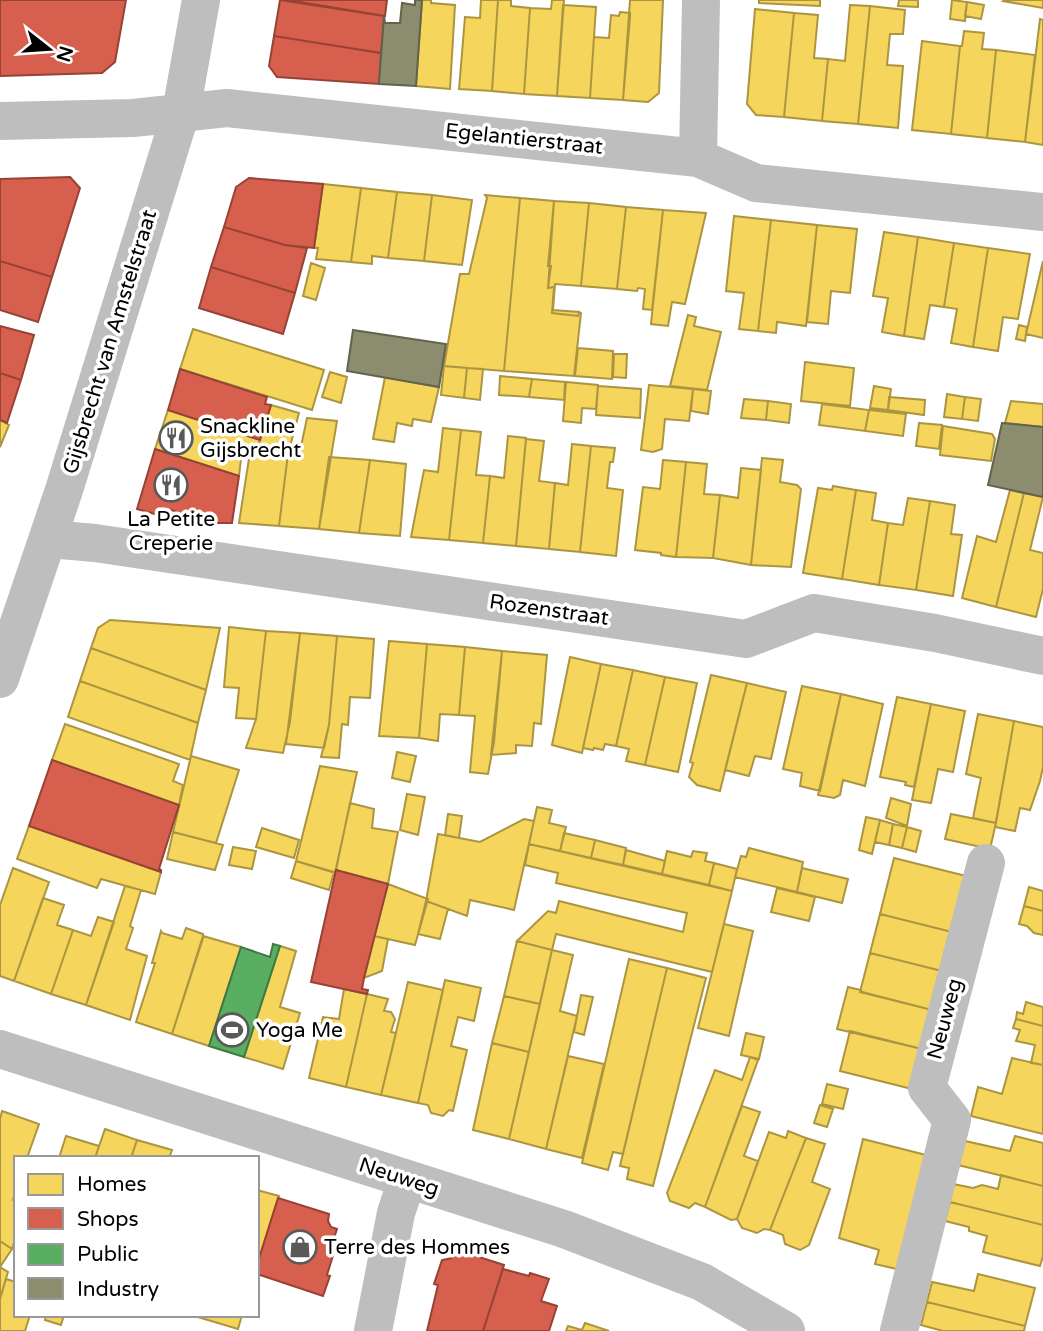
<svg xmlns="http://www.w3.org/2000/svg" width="1043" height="1331" viewBox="0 0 1043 1331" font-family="'Varela Round',sans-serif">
	<rect width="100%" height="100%" fill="#fff"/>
	<path fill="#f6d55c" stroke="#ac9540" stroke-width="2" d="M422 0H431V3L455 5 450 89 416 86Z
		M481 0H498L492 91 459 89 465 17 480 18Z
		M498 0H511V6L530 8 524 94 492 91Z
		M552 0H564L557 96 524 94 530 8 551 9Z
		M630 0H663L659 93 648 102 623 100Z
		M759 0H820V6L759 3Z
		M899 0H918V7L898 6Z
		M952 0 967 2 965 21 950 19Z
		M1004 0H1043V8L1003 1Z
		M967 2 984 5 981 19 965 16Z
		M563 5 596 7 590 98 557 96Z
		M850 5 870 6 858 124 822 121 828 59 845 61Z
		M870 6 905 10 903 34H890L887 65 903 66 898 128 858 124Z
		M755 9 794 13 784 117 756 115 747 104Z
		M620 12 630 13V17L623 100 590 98 594 37 609 38 611 15 619 16Z
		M794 13 818 15 814 58 828 59 822 121 784 117Z
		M1040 19 1043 20V145L1025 142Z
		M964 31 984 33 982 49 996 50 987 138 951 134 960 46H962Z
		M922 41 960 46 951 134 912 130Z
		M996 50 1035 55 1025 142 987 138Z
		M323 184 361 188 351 262 316 259 318 248H314Z
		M361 188 397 192 388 258 372 256V264L351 262Z
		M397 192 432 195 424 261 388 258Z
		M432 195 472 200 462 265 424 261Z
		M485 195 520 198 504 371 444 366 460 274H469L487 198Z
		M520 198 554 201 548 288 554 287 552 313 578 316 579 312 581 313 574 376 504 371Z
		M554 201 589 203 581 286 555 284 553 310 579 312 578 316 552 313 554 287 548 288 551 266H548Z
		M589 203 626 207 617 289 581 286Z
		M626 207 663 210 652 310 643 309 645 289 638 288 637 291 617 289Z
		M663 210 706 213 685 304 672 302 668 326 651 324Z
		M734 216 771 220 758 331 739 329 744 293 726 291Z
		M771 220 817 225 806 326 777 322 776 333 758 331Z
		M817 225 857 229 850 293 831 291 828 324 807 322Z
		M884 232 918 237 904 336 882 332 888 298 873 296Z
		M918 237 954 243 944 307 930 305 924 339 904 336Z
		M954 243 988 248 973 347 951 343 957 309 944 307Z
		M988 248 1030 254 1018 319 1003 317 998 351 973 347Z
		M1043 261V338L1026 334Z
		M311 263 325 268 316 300 303 296Z
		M688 315 696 317 694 326 721 332 707 390 670 386Z
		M1019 325 1027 327 1025 341 1016 339Z
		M193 329 324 370 312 410 180 369Z
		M578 348 613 351 612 379 575 376Z
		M614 354H627L626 378 613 377Z
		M805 362 854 368 850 406 801 401Z
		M444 366 467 368 464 398 441 395Z
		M467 368 483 369 480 400 464 398Z
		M330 372 347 377 341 403 322 397Z
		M500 376 532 379 529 397 499 395Z
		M385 377 439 387 431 422 413 419 412 426 397 423 394 442 373 439Z
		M532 379 565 382 564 400 529 397Z
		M566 382 598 385 596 409 582 408 581 423 563 421Z
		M649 385 693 389 689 421 665 419 662 449 653 452 641 450Z
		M598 386 641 389 640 418 596 415Z
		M874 386 891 389 888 410 870 408Z
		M693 389 711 391 708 414 691 411Z
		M947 394 965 397 962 419 944 417Z
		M889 397 925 400 924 415 888 410Z
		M965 397 981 399 978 421 962 419Z
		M744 399 768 401 766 420 741 418Z
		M768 401 791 404 789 423 766 420Z
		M1011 401 1043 404V427L1005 423Z
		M822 404 869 410 865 431 819 425Z
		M271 405 299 413 288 454 279 526 239 523 250 452H256Z
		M168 410 260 440 256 452 242 451 239 476 155 449Z
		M869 410 906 414 903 436 865 431Z
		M307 418 337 421 319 529 279 526 288 454 299 456Z
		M0 420 9 425 0 447Z
		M919 423 942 425 939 449 916 446Z
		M943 426 992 434 995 439 991 461 940 455Z
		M443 428 461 430 449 540 411 537 424 470 438 472Z
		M461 430 481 432 476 475 490 476 483 543 449 540Z
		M508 436 526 438 516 546 483 543 490 476 504 478Z
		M526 439 544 441 539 481 555 483 549 549 516 546Z
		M572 444 591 446 580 552 549 549 555 483 568 485Z
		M591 446 615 448 613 462H610L607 488 623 490 616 556 580 552Z
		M329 457 370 460 359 533 319 529Z
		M762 458 783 460 780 482 797 485 801 489 791 567 751 565Z
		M370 460 406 464 400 536 359 533Z
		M663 460 686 462 676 557 661 555V553L635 550 643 487 660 489Z
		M686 462 707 464 704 494 720 495 713 558 676 557Z
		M741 468 761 470 751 565 713 558 720 495 738 498Z
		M833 486 856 490 842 579 803 573 818 488 832 490Z
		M856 490 876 493 872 520 888 523 879 585 842 579Z
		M1010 490 1024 493 996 607 962 598 977 536 996 542Z
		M1024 493 1043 497 1030 550 1043 553V589L1036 617 996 607Z
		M908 498 930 501 916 590 879 585 888 523 903 525Z
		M930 501 955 505 951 534 962 535 953 596 916 590Z
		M110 620 220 628 206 690 91 648 98 628Z
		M229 627 266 631 256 719 236 718 239 688 224 687Z
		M266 631 300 633 290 722 283 753 246 748 256 719Z
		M300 633 337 636 329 725 324 748 286 744Z
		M337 636 374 639 370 698 350 697 348 725 342 724 339 758 321 757 329 725Z
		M389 641 427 644 419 738 379 736Z
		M427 644 465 647 459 715 440 714 438 741 419 738Z
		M465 647 502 651 494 742 488 774 470 772 475 716 459 715Z
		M91 648 206 690 198 723 80 681Z
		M502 651 547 655 541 724 534 723 532 746 516 745V753L491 755Z
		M570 657 601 664 582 753 552 745Z
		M601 664 633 670 616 746 605 744 603 750 594 748 593 750 583 748Z
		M633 670 665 677 645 765 626 761 629 749 616 746Z
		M711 675 747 683 720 791 697 785 689 777 693 763 690 762Z
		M665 677 697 683 678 772 645 765Z
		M80 681 198 723 190 760 68 717Z
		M747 683 786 692 771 759 755 756 749 776 725 770Z
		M802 686 841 694 820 791 800 786 802 773 783 769Z
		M841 694 883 704 865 786 843 780 840 795 834 798 818 795Z
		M897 697 931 704 914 787 905 785 906 782 880 777Z
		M931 704 965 711 953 772 938 769 931 803 912 800Z
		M978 714 1014 721 996 823 973 818 981 778 966 774Z
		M1014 721 1043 727V767L1040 781 1030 810 1020 808 1015 831 995 827Z
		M65 724 179 764 173 781 183 785 179 805 52 760Z
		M397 752 416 756 410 782 392 778Z
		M191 756 239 770 216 843 173 832Z
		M320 766 357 772 335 873 296 861Z
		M407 794 425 797 418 835 400 830Z
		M891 798 911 804 907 826 886 818Z
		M350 803 374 809 372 828 398 832 388 884 336 870Z
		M537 807 552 810 549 823 566 827 560 851 529 844Z
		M448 814 462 816 459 838 445 835Z
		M951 814 996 823 990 849 945 839Z
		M866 817 880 820 872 854 859 850Z
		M524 819 534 821 514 910 470 900 467 916 426 901 438 834 480 842Z
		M880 820 893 824 889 845 875 842Z
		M893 824 907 827 902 848 889 845Z
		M29 826 161 872 155 894 101 879 97 888 17 859Z
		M907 827 921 831 916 852 902 848Z
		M262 828 299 840 294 858 256 847Z
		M173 832 223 845 215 870 167 859Z
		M564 833 595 840 591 858 560 851Z
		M595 840 626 848 623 865 591 858Z
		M529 844 732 891 712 972 556 934 552 950 517 941 548 911 556 913 559 901 683 932 687 913 556 883 558 873 525 865Z
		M233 847 256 851 252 869 229 865Z
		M749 848 803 862 797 892 735 877 741 856 746 857Z
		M626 850 665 861 662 874 623 865Z
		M667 851 691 857 693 851 707 853 705 861 714 863 709 885 662 874Z
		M894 858 966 876 952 932 880 914Z
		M296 861 334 872 329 890 291 878Z
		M714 863 737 869 732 891 709 885Z
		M13 868 49 882 14 981 0 976V905Z
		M802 868 848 879 842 903 797 892Z
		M388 884 428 899 415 945 374 936Z
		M125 886 141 890 130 926 133 928 126 949 147 956 130 1020 86 1005Z
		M1029 887 1043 891V911L1024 906Z
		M777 888 815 897 809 921 771 912Z
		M43 898 64 905 57 925 73 930 51 994 14 981Z
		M426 901 448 909 440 939 418 934Z
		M1024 906 1043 911V935L1034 933 1027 926 1019 924Z
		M880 914 952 932 942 971 870 953Z
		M98 917 114 922 86 1005 51 994 73 930 91 936Z
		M724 924 753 931 729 1036 698 1028Z
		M186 928 203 934V938L172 1034 136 1022 155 963H152L161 931 162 933 182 939Z
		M203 936 241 947 209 1046 172 1034Z
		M374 936 388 939 382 971 364 978Z
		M517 941 552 950 540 1004 504 996Z
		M280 946 296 951 280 1007 300 1013 283 1069 244 1057Z
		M552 950 573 955 560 1011 577 1016 546 1149 509 1139Z
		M870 953 942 971 932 1010 860 992Z
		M629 959 667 968 623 1154 613 1152 608 1170 582 1163Z
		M667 968 706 978 653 1186 627 1179 629 1168 620 1166Z
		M445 980 481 988 474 1021 458 1017 451 1046 467 1050 453 1111 449 1110 443 1116 431 1113 428 1105 418 1103Z
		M408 982 443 990 418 1103 381 1095Z
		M848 987 861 990 862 992 932 1010 922 1049 837 1029Z
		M344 989 367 994 346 1087 309 1078 323 1017 339 1019Z
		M367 994 388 999 384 1011 391 1012 395 1019 391 1032 396 1033 381 1095 346 1087Z
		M581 995 593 997 584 1035 574 1032Z
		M504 996 540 1004 529 1052 492 1043Z
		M1026 1002 1043 1007V1026L1016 1019 1017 1012 1023 1014Z
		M1016 1019 1043 1026V1065L1031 1063 1035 1045 1016 1041 1020 1030 1013 1028Z
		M850 1031 922 1049 912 1089 840 1071Z
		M746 1033 764 1037 759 1059 741 1055Z
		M492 1043 529 1052 509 1139 473 1130Z
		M568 1056 604 1064 582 1158 546 1149Z
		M750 1057 758 1060 705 1207 695 1203 689 1208 670 1201 667 1193 715 1070 742 1080Z
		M1012 1058 1043 1065V1134L971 1116 978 1087 1002 1094Z
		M827 1084 848 1089 843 1109 822 1104Z
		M820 1105 833 1109 827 1127 814 1123Z
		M742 1106 760 1112 744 1156 758 1161 737 1219 731 1220 705 1207Z
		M2 1111 39 1124 27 1158H16V1192L13 1200 16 1201V1237L12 1249 0 1241V1119Z
		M105 1129 137 1140 131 1158H95Z
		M788 1131 806 1138 770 1230 764 1229 757 1233 742 1228 737 1219 769 1132 786 1138Z
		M66 1136 99 1146 95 1158H59Z
		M1015 1136 1043 1143V1186L958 1165 965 1141 1010 1151Z
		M806 1138 825 1144 812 1182 830 1189 809 1245 800 1250 785 1244 783 1235 770 1230Z
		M863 1139 930 1156 901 1270 875 1264 879 1250 839 1238Z
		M137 1140 172 1150 169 1158H131Z
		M1001 1175 1043 1186V1225L950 1202 953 1184 973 1188 982 1185 998 1189Z
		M257 1190 279 1196 257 1265Z
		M950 1202 1043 1225V1256L1040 1266 983 1252 987 1236 969 1231V1227L945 1221Z
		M0 1241 12 1249 0 1267Z
		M0 1267 8 1272 1 1295H0Z
		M978 1274 1035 1288 1025 1326 927 1302 932 1282 974 1291Z
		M6 1279 16 1282V1315H30L25 1331H0V1299Z
		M927 1302 1025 1326 1024 1331H943L921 1325Z
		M46 1315H64L61 1325 45 1320Z
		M191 1315H242L238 1329Z
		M585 1323 609 1331H566L568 1326 582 1330Z"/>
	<path fill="#d6604d" stroke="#964336" stroke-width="2" d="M0 0H126L115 62 102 73 0 76Z
		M280 0 384 16 381 53 274 36Z
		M287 0H387L385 16Z
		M274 36 381 53 379 84 277 77 269 66Z
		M70 177 80 188 52 277 0 261V179Z
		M249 178 323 184 314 248 285 245 224 227 236 187Z
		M224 227 285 245 307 248 295 293 211 267Z
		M0 261 52 277 38 322 0 310Z
		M211 267 295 293 283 334 199 308Z
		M0 326 34 335 21 380 0 373Z
		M180 369 267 397 265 404 271 405 260 440 168 410Z
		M0 373 21 380 7 423 0 420Z
		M155 449 239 476 232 523H212L171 510 169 518 137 509Z
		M52 760 179 805 159 869 161 870V872L29 826Z
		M336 870 388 884 364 978 362 989 368 990 367 994 311 982Z
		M278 1198 329 1214 328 1221 331 1227 337 1229 331 1248 335 1249 327 1275 330 1276 323 1296 257 1274V1265Z
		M457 1250 504 1265 483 1331H427L438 1285 434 1284 442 1260 452 1258Z
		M503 1269 529 1276 530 1273 549 1279 541 1301 557 1306 549 1331H483Z"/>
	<path fill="#5aae61" stroke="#3f7a44" stroke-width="2" d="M273 944 280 946 244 1057 209 1046 241 947 270 957Z"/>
	<path fill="#8c8c6e" stroke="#62624d" stroke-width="2" d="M415 0H422L416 86 379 84 384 16 385 23H400L402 3 415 5Z
		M353 330 446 344 439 387 347 371Z
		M1002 423 1043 427V497L988 485Z"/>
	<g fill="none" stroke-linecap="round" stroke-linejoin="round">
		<path stroke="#bebebe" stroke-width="38" d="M0 121 133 118 227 108 698 158 756 183 1043 212
			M698 158 701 0
			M49 539 95 543 746 639 814 613 935 633 1043 656
			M373 1331 396 1213 407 1180
			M899 1331 952 1120 927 1088 986 863"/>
		<path stroke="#bebebe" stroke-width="38" d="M0 679 64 490 181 112 201 0
			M0 1049 564 1229 702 1282 786 1331"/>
	</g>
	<defs>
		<symbol id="restaurant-ring" viewBox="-11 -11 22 22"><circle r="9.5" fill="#fff" stroke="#595959" stroke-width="1.5"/><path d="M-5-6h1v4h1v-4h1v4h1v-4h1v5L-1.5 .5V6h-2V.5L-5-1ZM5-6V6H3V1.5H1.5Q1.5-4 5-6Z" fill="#595959"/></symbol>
		<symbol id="stadium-ring" viewBox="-11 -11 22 22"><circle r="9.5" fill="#fff" stroke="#595959" stroke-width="1.5"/><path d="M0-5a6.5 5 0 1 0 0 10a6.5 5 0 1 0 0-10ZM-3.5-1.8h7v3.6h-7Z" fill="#595959"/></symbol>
		<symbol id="shop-ring" viewBox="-11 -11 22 22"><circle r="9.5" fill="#fff" stroke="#595959" stroke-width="1.5"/><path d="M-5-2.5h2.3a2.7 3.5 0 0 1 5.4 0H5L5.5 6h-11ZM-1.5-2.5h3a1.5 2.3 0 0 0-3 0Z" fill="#595959"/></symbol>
	</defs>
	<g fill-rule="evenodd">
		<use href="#restaurant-ring" x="157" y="419" width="38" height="38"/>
		<use href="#restaurant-ring" x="152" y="466" width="38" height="38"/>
		<use href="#stadium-ring" x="213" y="1011" width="38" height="38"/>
		<use href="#shop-ring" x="281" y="1228" width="38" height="38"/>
	</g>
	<g text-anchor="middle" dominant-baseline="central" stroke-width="7" stroke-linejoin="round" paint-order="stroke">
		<g font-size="21" fill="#000" stroke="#fff">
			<text transform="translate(524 139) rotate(6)">Egelantierstraat</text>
			<text transform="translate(110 342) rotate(-73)">Gijsbrecht van Amstelstraat</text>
			<text transform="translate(549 610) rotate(8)">Rozenstraat</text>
			<text transform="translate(945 1019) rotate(-75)">Neuweg</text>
			<text transform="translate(399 1177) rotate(18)">Neuweg</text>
		</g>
		<g font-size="21" fill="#000" stroke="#fff" text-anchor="start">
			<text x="200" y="426">Snackline<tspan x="200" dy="24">Gijsbrecht</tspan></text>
			<text x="171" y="519" text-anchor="middle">La Petite<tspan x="171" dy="24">Creperie</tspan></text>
			<text x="256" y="1030">Yoga Me</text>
			<text x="324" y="1247">Terre des Hommes</text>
		</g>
	</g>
	<rect x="14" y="1156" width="245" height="161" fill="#ffffff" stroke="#999999" stroke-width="2"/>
	<rect x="28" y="1174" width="35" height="21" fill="#f6d55c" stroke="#999999" stroke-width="2"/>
	<text x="77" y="1191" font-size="21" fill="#000000">Homes</text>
	<rect x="28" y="1208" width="35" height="21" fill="#d6604d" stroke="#999999" stroke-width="2"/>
	<text x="77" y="1226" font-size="21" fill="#000000">Shops</text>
	<rect x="28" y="1244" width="35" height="21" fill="#5aae61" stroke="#999999" stroke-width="2"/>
	<text x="77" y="1261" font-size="21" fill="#000000">Public</text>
	<rect x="28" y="1278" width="35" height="21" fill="#8c8c6e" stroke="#999999" stroke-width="2"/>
	<text x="77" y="1296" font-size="21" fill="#000000">Industry</text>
	<g transform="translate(49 49) rotate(107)" stroke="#ffffff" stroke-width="5" paint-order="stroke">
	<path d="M0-5L12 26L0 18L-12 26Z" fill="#000000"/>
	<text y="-10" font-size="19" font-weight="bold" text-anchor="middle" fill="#000000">N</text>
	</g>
</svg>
